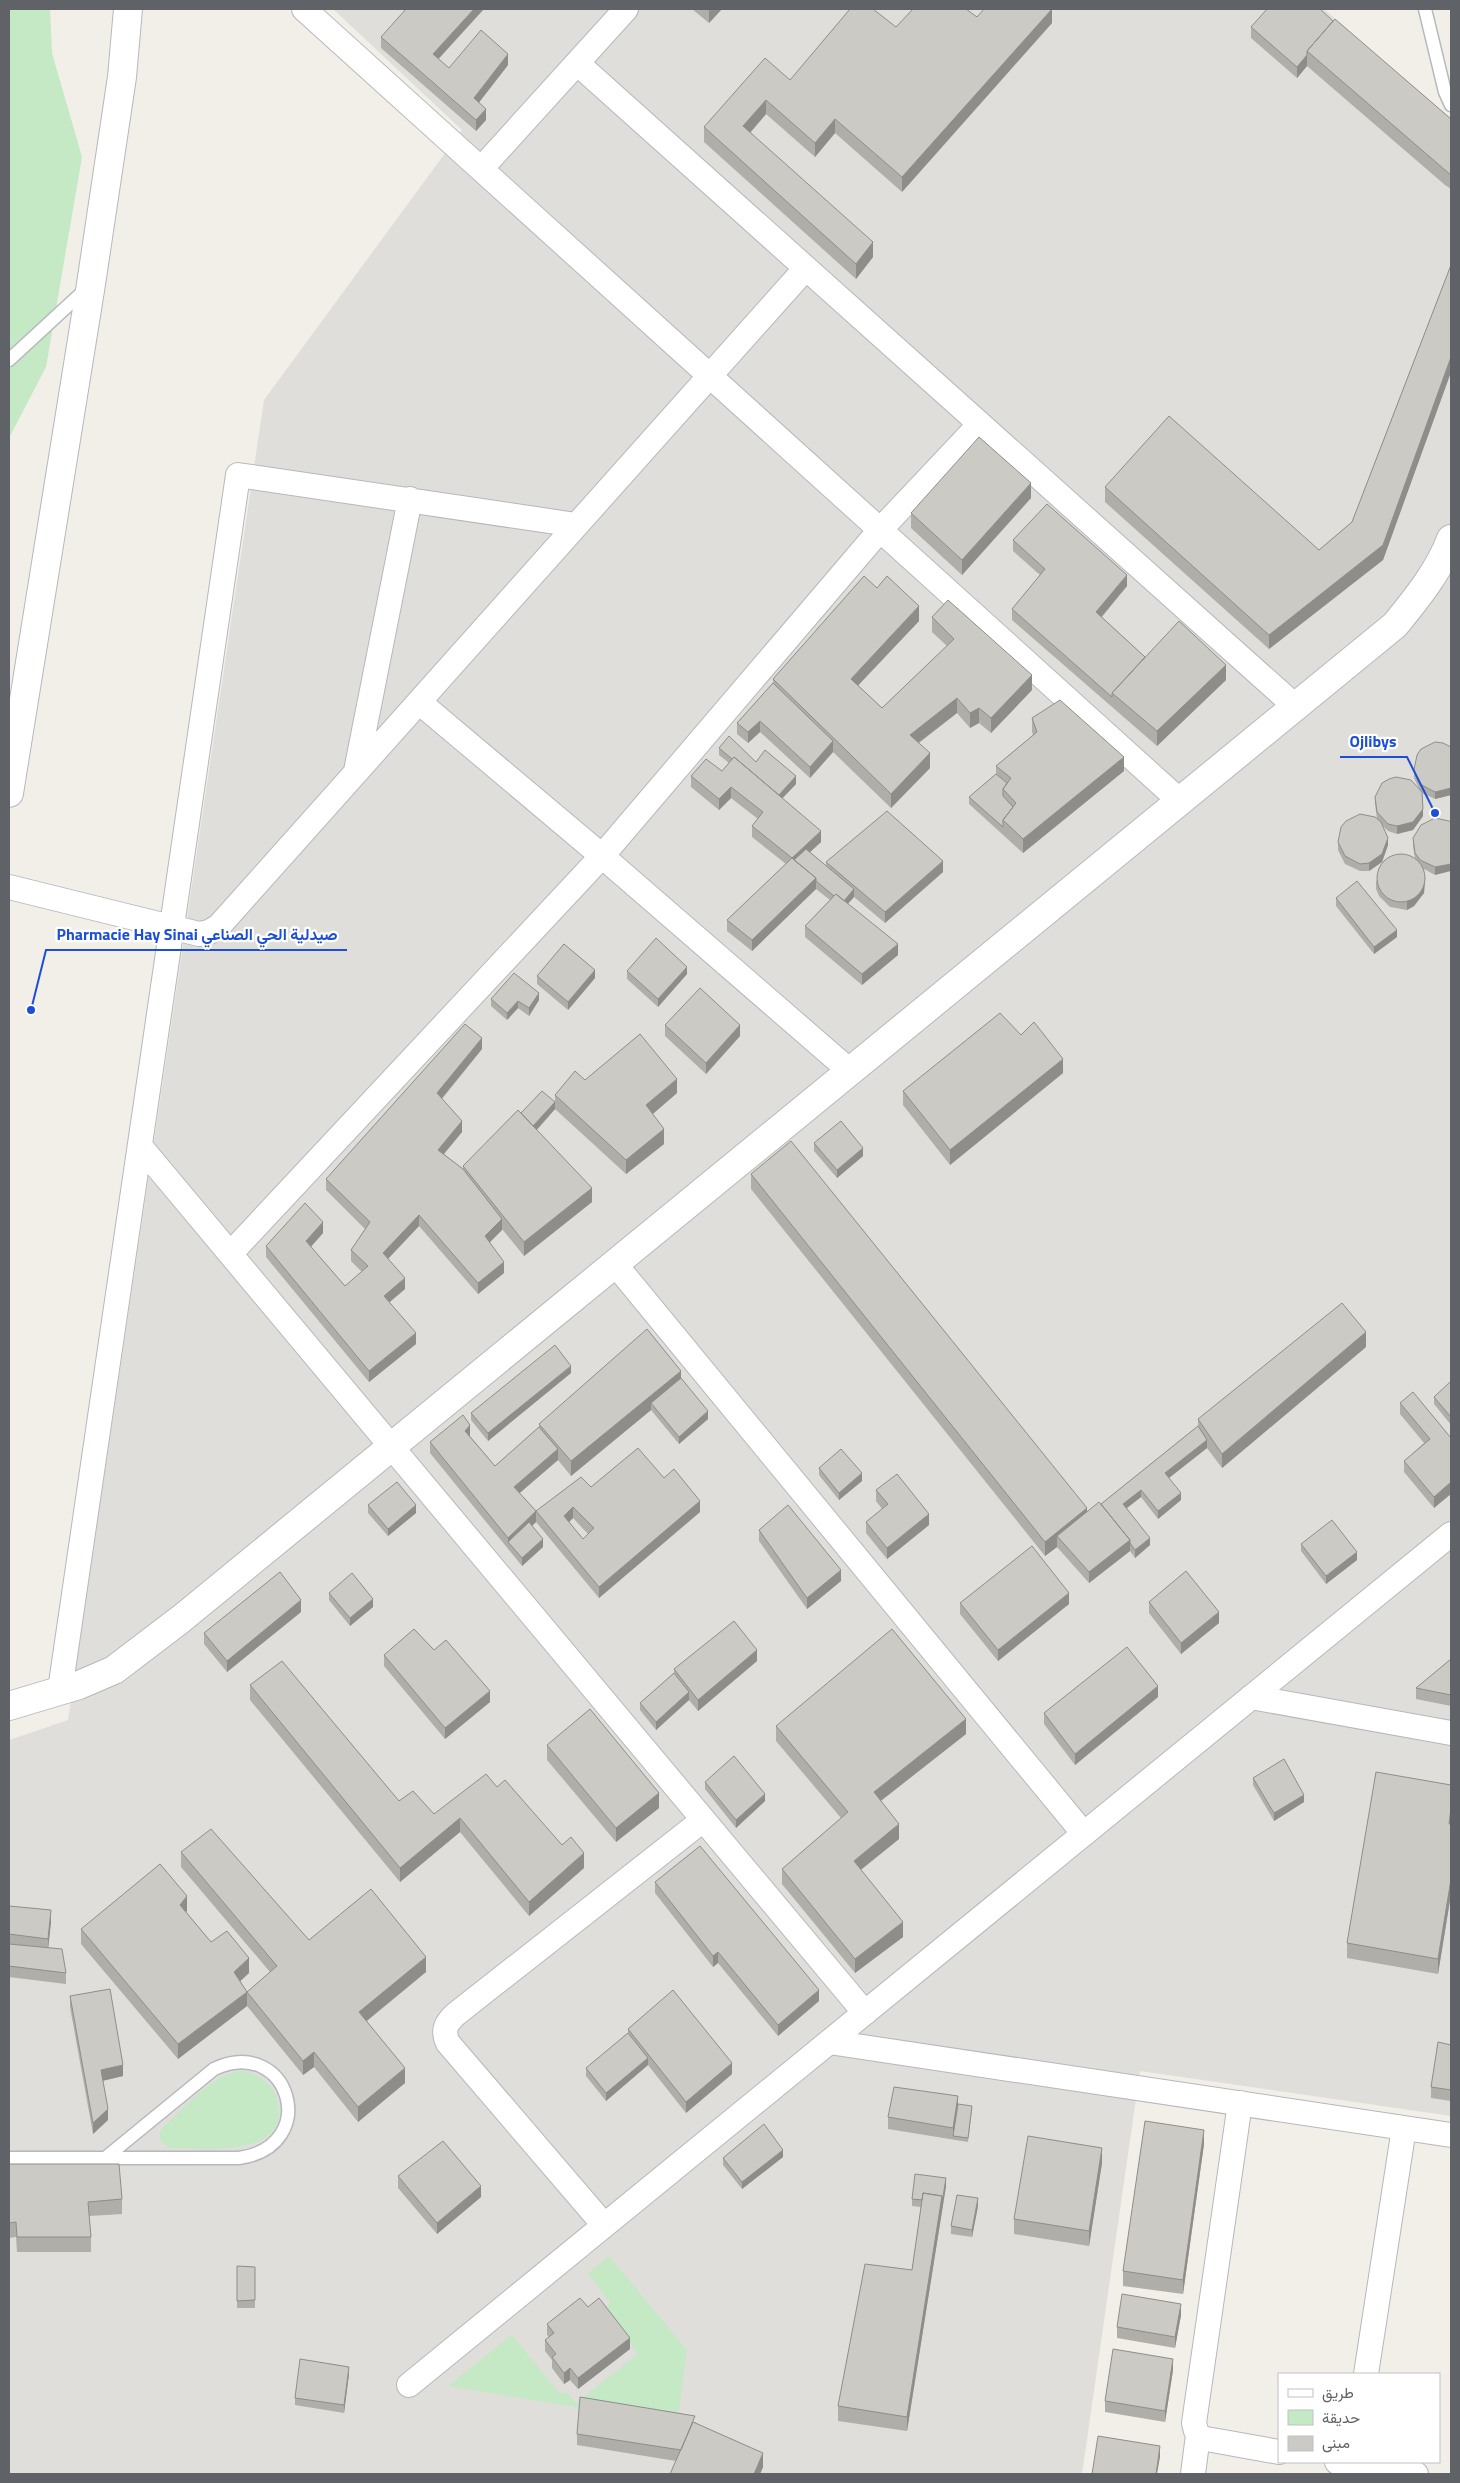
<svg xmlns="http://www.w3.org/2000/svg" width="1460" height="2483" viewBox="0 0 1460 2483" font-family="'Titillium Web',Vazirmatn,sans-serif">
	<rect width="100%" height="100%" fill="#f1efe8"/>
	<path fill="#e0deda" d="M333 9H1324L1451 120V2116L1140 2071 1082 2474H9V1740L68 1720 264 400 462 130Z"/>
	<path fill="#c5e8c5" d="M9 9H50L52 53 82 157 46 367 9 438Z
		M245 2071C260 2076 272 2083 277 2100 292 2159 205 2148 171 2148 161 2144 156 2138 163 2127 186 2107 212 2072 245 2071Z
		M609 2256 687 2350 677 2424 448 2386 512 2335 560 2394 565 2391 576 2403 638 2354 605 2308 610 2303 588 2273Z"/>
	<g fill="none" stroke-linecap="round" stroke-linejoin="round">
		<defs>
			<path id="service" d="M1425 9 1445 92 1451 105
				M9 360 86 289
				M9 2158H239C323 2146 289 2034 214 2069L104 2159"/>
			<path id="minor" d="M304 9 1180 801
				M577 63 1296 707
				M481 169 626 9
				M419 702 602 856 850 1071
				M356 771 410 499
				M9 887 199 934 209 932 219 926 806 268
				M140 1146 865 2013
				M231 1253 602 856 880 530 980 424
				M615 1264 1084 1834
				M60 1690 238 475 576 525
				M1251 1697 1451 1733
				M829 2042 1451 2135
				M1240 2103 1194 2423 1196 2431 1201 2438 1279 2452
				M604 2225 448 2043C442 2030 446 2023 456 2014L703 1820
				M1366 2374 1404 2128
				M409 2385 1451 1534
				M1337 2462 1416 2474
				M1193 2474 1198 2435"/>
			<path id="tertiary" d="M9 793 91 284 122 77 128 9
				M9 1706 79 1685 114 1670 181 1619 1395 625C1417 598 1439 571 1451 539"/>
		</defs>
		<use href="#service" stroke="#b5b8bc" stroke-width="15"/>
		<use href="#minor" stroke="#b5b8bc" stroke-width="26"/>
		<use href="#tertiary" stroke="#b5b8bc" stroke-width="30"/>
		<use href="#service" stroke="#fff" stroke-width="12"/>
		<use href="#minor" stroke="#fff" stroke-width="24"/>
		<use href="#tertiary" stroke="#fff" stroke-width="28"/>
	</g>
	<path fill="#afaea9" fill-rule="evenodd" d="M692 9H722L709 23Z
		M977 17 1052 23 902 192 835 133 815 157 766 114 750 133 873 257 856 279 704 142V127L790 80 896 27Z
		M1333 21 1451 119V189L1445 185 1307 66 1297 78 1251 38V27Z
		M381 37 438 59 449 68 508 65 479 102 486 120 476 131 381 48Z
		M1451 265V372L1383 560 1269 649 1105 502V487L1319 550 1352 522Z
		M1031 498 962 575 911 528V513Z
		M1013 540 1127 586 1102 617 1145 657 1226 680 1157 746 1012 620V609L1040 575 1013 551Z
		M877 588 919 621 858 685 882 708 947 646 932 632V617L1032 690 991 733 979 723 970 728 957 713 919 743 930 768 891 808 833 752 810 778 760 732 748 743 737 734V723L773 683V679Z
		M1032 718 1124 771 1023 853 969 804V797L996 774V766L1033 735 1032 732Z
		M1451 747V795L1435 799 1422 793 1423 816 1413 830 1397 834 1388 831 1382 825 1388 845 1382 862 1369 871H1360L1345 864 1338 850V842L1377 819 1375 804V797L1419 788 1414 778V770Z
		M719 748 756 762 796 784 782 798 821 842 810 852 826 866V862L943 872 885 923 854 897 848 904 898 955 862 985 805 937V926L830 900 816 889 752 951 727 931V920L786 864 752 837V826L758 819 731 798 719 810 691 787V776L722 771 729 763 719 755Z
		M1451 822 1435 875 1424 869 1425 884 1424 893 1414 906 1407 910 1390 907 1379 896 1376 889V881L1415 859 1413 846V838Z
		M1336 898 1397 937 1374 954 1336 906Z
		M627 971 687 974 658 1007 627 979Z
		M537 976 595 978 568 1010 537 984Z
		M491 999 539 1000 529 1016 518 1008 507 1020 491 1006Z
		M665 1025 740 1036 706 1074 665 1036Z
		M1021 1035 1063 1073 950 1165 903 1105V1091Z
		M482 1049 442 1099 462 1132 444 1154 463 1169V1166L521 1113 555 1102V1095L585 1080 677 1093 652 1114 664 1144 626 1174 555 1109 537 1130 592 1202 524 1256 502 1229V1230L490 1242 504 1273 478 1294 419 1226 388 1259 405 1289 389 1302 416 1344 369 1382 266 1257V1246L323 1233 311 1247 345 1286 362 1272 351 1261V1250L365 1229 326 1190V1179Z
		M814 1143 863 1156 837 1178 814 1151Z
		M751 1174 1087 1512 1101 1504 1198 1426V1419L1366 1347 1222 1468 1207 1448 1169 1478 1181 1500 1158 1519 1141 1497 1127 1508 1150 1545 1135 1558 1130 1551 1089 1583 1057 1547 1045 1556 751 1189Z
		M571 1373 488 1441 471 1420V1413Z
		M681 1378 708 1419 679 1444 651 1410 571 1476 558 1460 519 1493 536 1511 591 1487 664 1478 700 1512 599 1598 536 1522 532 1526 543 1547 522 1566 430 1453V1442L470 1436 495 1466 539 1427V1424ZM573 1518 588 1534 583 1539 569 1522Z
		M1451 1383V1425L1434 1404V1397Z
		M1400 1403 1451 1438 1434 1508 1404 1472V1461L1424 1443 1400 1414Z
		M819 1468 862 1481 839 1500 819 1475Z
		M876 1490 929 1525 887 1559 866 1533V1522L882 1509 876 1501Z
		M368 1505 416 1513 388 1536 368 1513Z
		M759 1530 841 1581 807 1609 759 1541Z
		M1301 1544 1357 1560 1326 1584 1301 1551Z
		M329 1593 373 1607 350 1626 329 1600Z
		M1149 1602 1219 1623 1181 1654 1149 1613Z
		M960 1603 1069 1604 998 1661 960 1614Z
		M301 1612 227 1672 204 1644V1633Z
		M434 1650 490 1702 445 1739 384 1666V1655Z
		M1451 1659V1706L1416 1699V1688Z
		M757 1661 698 1711 689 1700 656 1730 640 1710V1703L674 1673V1669Z
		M250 1685 399 1801 434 1814 497 1787 562 1845 584 1868 529 1916 460 1832 400 1882 250 1700Z
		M1158 1697 1075 1765 1044 1724V1713Z
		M776 1726 966 1734 881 1801 899 1839 861 1870 903 1937 855 1973 782 1884V1869L841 1818 776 1741Z
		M547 1745 659 1808 616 1842 547 1760Z
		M1253 1778 1304 1802 1274 1821 1253 1785Z
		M705 1782 765 1801 736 1828 705 1789Z
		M1451 1785V1894L1438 1974 1347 1958V1943Z
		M181 1852 309 1940 426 1972 367 2021 405 2083 358 2122 314 2067 303 2075 247 2006 178 2059 81 1944V1929L187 1911 186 1912 211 1942 249 1973 240 1981 247 1992 270 1972 181 1867Z
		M655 1882 819 2001 778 2036 718 1963 713 1967 655 1893Z
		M9 1906 51 1922 48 1948 66 1973V1984L9 1977Z
		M70 1996 123 2076 103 2081 108 2120 93 2134 70 2007Z
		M628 2029 732 2074 686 2113 648 2065 606 2101 586 2076V2068L628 2033Z
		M1451 2045V2101L1431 2098V2087Z
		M972 2109 968 2142 888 2129V2117Z
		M1204 2144 1183 2294 1123 2286V2271Z
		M783 2157 742 2189 723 2165V2158Z
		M1102 2163 1089 2246 1014 2234V2219Z
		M9 2164 122 2199V2214L89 2216 91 2237V2252H17L16 2237 9 2238Z
		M398 2176 481 2197 437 2234 398 2188Z
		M946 2186 907 2431 838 2421V2406L912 2270 921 2207 912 2206V2199Z
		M978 2206 972 2237 951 2234V2226Z
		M237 2266 255 2267V2308H237Z
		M588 2307 630 2349 578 2389 570 2380 564 2384 552 2368V2360L545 2351V2340L549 2337 547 2335V2324Z
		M1181 2315 1175 2348 1117 2338V2327Z
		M1173 2370 1165 2422 1105 2412V2401Z
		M349 2374 344 2413 295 2405V2398Z
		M695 2422 763 2467 760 2474H670L676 2461 577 2445V2434Z"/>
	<path fill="#8f8d8a" d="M474 9H484L433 65V54Z
		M709 9H722L709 23Z
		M1052 9V23L902 192V177Z
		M508 54V65L474 109V98Z
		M1307 55V66L1297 78V67Z
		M766 100V114L743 141V126Z
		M486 109V120L476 131V120Z
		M835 119V133L815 157V143Z
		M873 242V257L856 279V264Z
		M1451 357V372L1383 560 1269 649V635L1383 545Z
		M1031 483V498L962 575V560Z
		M1127 575V586L1096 623V612Z
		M919 606V621L851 693V679Z
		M1226 665V680L1157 746V731Z
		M1032 675V690L991 733V718Z
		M957 698V713L910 749V735Z
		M979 708V723L970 728V713Z
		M760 721V732L748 743V732Z
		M833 741V752L810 778V767Z
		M930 753V768L891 808V794Z
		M1124 757V771L1023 853V839Z
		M796 776V784L777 804V797Z
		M731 787V798L719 810V799Z
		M1451 788V795L1435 799V792Z
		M1423 809V816L1413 830 1397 834V826Z
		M821 831V842L796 865 792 858Z
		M1388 838V845L1382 862 1369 871V863Z
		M943 861V872L885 923V912Z
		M1451 864V871L1435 875V867Z
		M1425 877 1424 893 1414 906 1407 910V902Z
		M816 878V889L752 951V940Z
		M854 889V897L842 910V903Z
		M1397 930V937L1374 954V947Z
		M898 944V955L862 985V974Z
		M687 967V974L658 1007V999Z
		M595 970V978L568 1010V1002Z
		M539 993V1000L529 1016V1008Z
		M518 1001V1008L507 1020V1013Z
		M740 1025V1036L706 1074V1063Z
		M482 1038V1049L437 1104V1093Z
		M1063 1059V1073L950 1165V1150Z
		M677 1079V1093L646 1120V1105Z
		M555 1102V1109L530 1137V1130Z
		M462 1121V1132L438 1161V1150Z
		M664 1129V1144L626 1174V1160Z
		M863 1148V1156L837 1178V1170Z
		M592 1188V1202L524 1256V1242Z
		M419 1215V1226L383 1264V1253Z
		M502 1219V1230L485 1247V1236Z
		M323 1222V1233L306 1252V1241Z
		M504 1262V1273L478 1294V1283Z
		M405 1278V1289L384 1307V1296Z
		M1366 1332V1347L1222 1468V1454Z
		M416 1333V1344L369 1382V1371Z
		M571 1366V1373L488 1441V1433Z
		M681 1371V1385L651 1403V1410L571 1476V1461Z
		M708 1411V1419L679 1444V1437Z
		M470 1425V1436L465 1442V1431Z
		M1207 1440V1448L1165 1481V1473Z
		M558 1449V1460L514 1498V1487Z
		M862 1473V1481L839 1500V1493Z
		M1451 1482V1494L1434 1508V1497Z
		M1141 1490V1497L1123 1511V1504Z
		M1181 1493V1500L1158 1519V1511Z
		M700 1501V1512L599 1598V1587Z
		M416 1505V1513L388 1536V1529Z
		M573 1507V1518L564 1527V1516Z
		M1087 1508V1523L1057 1536V1547L1045 1556V1542Z
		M536 1511V1522L512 1546 508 1542V1538Z
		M929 1514V1525L887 1559V1548Z
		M1150 1538V1545L1135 1558V1550Z
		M543 1539V1547L522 1566V1558Z
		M1130 1540V1551L1089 1583V1572Z
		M1357 1552V1560L1326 1584V1576Z
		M841 1570V1581L807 1609V1598Z
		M1069 1593V1604L998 1661V1650Z
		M373 1599V1607L350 1626V1618Z
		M301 1600V1612L227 1672V1661Z
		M1219 1612V1623L1181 1654V1643Z
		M757 1650V1661L698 1711V1700Z
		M1158 1686V1697L1075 1765V1754Z
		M490 1691V1702L445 1739V1728Z
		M689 1692V1700L656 1730V1722Z
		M966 1719V1734L874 1806V1792Z
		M659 1793V1808L616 1842V1828Z
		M765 1794V1801L736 1828V1820Z
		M1304 1795V1802L1274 1821V1813Z
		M1451 1808V1823L1449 1838V1824Z
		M460 1818V1832L400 1882V1868Z
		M899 1824V1839L854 1875V1861Z
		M584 1853V1868L529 1916V1902Z
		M1451 1879V1894L1438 1974V1959Z
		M187 1896V1911L180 1919V1905Z
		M51 1910V1922L48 1950V1939Z
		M903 1922V1937L855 1973V1959Z
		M718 1952V1963L713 1967V1956Z
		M426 1957V1972L359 2027V2012Z
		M249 1958V1973L234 1987V1972Z
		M819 1990V2001L778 2036V2025Z
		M247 1992V2006L178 2059V2044Z
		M314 2052V2067L303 2075V2061Z
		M648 2058V2065L606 2101V2093Z
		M732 2063V2074L686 2113V2102Z
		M123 2065V2076L101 2081V2070Z
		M405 2068V2083L358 2122V2107Z
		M958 2096V2107L953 2136V2128Z
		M108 2109V2120L93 2134V2123Z
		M1204 2130V2144L1183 2294V2280Z
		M1102 2148V2163L1089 2246V2231Z
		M783 2150V2157L742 2189V2182Z
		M946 2178V2186L907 2431V2417L942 2196Z
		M481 2186V2197L437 2234V2223Z
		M978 2198V2206L972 2237V2230Z
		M1181 2304V2315L1175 2348V2337Z
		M630 2338V2349L578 2389V2378Z
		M1173 2359V2370L1165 2422V2411Z
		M349 2367V2374L344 2413V2405Z
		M570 2368V2380L564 2384V2373Z
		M1160 2446V2457L1157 2474H1156Z
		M763 2453V2467L760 2474H754Z"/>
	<path fill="#cccac5" stroke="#8f8d8a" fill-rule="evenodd" d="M406 9H474L433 54 449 68 481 30 508 54 474 98 486 109 476 120 381 37Z
		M850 9H873L896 27 913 9H966L977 17 984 9H1052L902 177 835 119 815 143 766 100 743 126 873 242 856 264 704 127 765 58 790 80Z
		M1267 9H1320L1333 21 1307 51V55L1297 67 1251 27Z
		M1335 19 1451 119V175L1445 170 1307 51Z
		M1451 265V357L1383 545 1269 635 1105 487 1169 416 1319 550 1352 522Z
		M979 437 1031 483 962 560 911 513Z
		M1047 504 1127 575 1096 612 1145 657 1112 693V697L1012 609 1045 569 1013 540Z
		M864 576 877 588 887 576 919 606 851 679 882 708 954 639 932 617 948 600 1032 675 991 718 979 708 970 713 957 698 910 735 930 753 891 794 773 679Z
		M1179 621 1226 665 1157 731 1112 693Z
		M773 683 833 741 810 767 760 721 748 732 737 723Z
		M1060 700 1124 757 1023 839 1003 820 1016 803 1003 789 1011 778 996 766 1037 732 1032 718Z
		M729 736 756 762 765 750 796 776 779 795 734 757 732 759 719 748Z
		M1435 742 1443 743 1451 747V788L1435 792 1420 784 1414 770 1417 755 1421 749Z
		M734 757 821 831 792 858 752 826 763 812 731 787 719 799 691 776 706 759 722 771Z
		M996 774 1007 783 1003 789V796L1013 807 1003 820V827L969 797Z
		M1396 777 1411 780 1422 792 1423 809 1413 822 1397 826 1388 824 1377 812 1375 797 1382 783 1389 779Z
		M887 811 943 861 885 912 826 862Z
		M1360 814 1375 817 1381 822 1388 838 1382 854 1369 863 1360 864 1345 856 1338 842 1341 827 1346 821Z
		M1435 818 1449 821 1451 822V864L1435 867 1420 860 1415 853 1413 838 1421 825Z
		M806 849 854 889 844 901 836 894 834 896 816 881V878L794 860Z
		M1377 878a24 24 0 1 1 48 0a24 24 0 1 1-48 0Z
		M792 858 816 878 752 940 727 920Z
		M1357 881 1397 930 1374 947 1336 898Z
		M836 894 898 944 862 974 805 926Z
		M656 938 687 967 658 999 627 971Z
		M564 944 595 970 568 1002 537 976Z
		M514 973 539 993 529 1008 518 1001 507 1013 491 999Z
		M700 988 740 1025 706 1063 665 1025Z
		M1000 1013 1021 1035 1034 1022 1063 1059 950 1150 903 1091Z
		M465 1024 482 1038 437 1093 462 1121 438 1150 463 1169 502 1219 485 1236 504 1262 478 1283 419 1215 383 1253 405 1278 384 1296 416 1333 369 1371 266 1246 305 1203 323 1222 306 1241 345 1286 368 1266 351 1250 370 1222 326 1179Z
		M640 1034 677 1079 646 1105 664 1129 626 1160 555 1095 575 1071 585 1080Z
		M542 1091 555 1102 533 1126 521 1113Z
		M518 1110 592 1188 524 1242 463 1166Z
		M841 1121 863 1148 837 1170 814 1143Z
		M791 1141 1087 1508 1045 1542 751 1174Z
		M1342 1303 1366 1332 1222 1454 1198 1419Z
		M647 1329 681 1371 571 1461 539 1424Z
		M555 1345 571 1366 488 1433 471 1413Z
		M681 1378 708 1411 679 1437 651 1403Z
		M1450 1382 1451 1383V1417L1434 1397Z
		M1413 1392 1451 1438V1482L1434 1497 1404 1461 1430 1439 1400 1403Z
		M463 1415 470 1425 465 1431 495 1466 539 1427 558 1449 514 1487 536 1511 581 1477 591 1487 638 1448 664 1478 674 1469 700 1501 599 1587 536 1511 508 1538 430 1442ZM573 1507 594 1528 583 1539 564 1516Z
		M1198 1426 1207 1440 1165 1473 1181 1493 1158 1511 1141 1490 1123 1504 1150 1538 1135 1550 1130 1543V1540L1101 1504Z
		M841 1449 862 1473 839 1493 819 1468Z
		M897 1474 929 1514 887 1548 866 1522 888 1504 876 1490Z
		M397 1482 416 1505 388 1529 368 1505Z
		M1099 1502 1130 1540 1089 1572 1057 1536Z
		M788 1505 841 1570 807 1598 759 1530Z
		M1332 1520 1357 1552 1326 1576 1301 1544Z
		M529 1522 543 1539 522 1558 508 1542Z
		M1032 1546 1069 1593 998 1650 960 1603Z
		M1186 1571 1219 1612 1181 1643 1149 1602Z
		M280 1572 301 1600 227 1661 204 1633Z
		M352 1573 373 1599 350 1618 329 1593Z
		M734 1621 757 1650 698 1700 674 1669Z
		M414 1629 434 1650 446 1640 490 1691 445 1728 384 1655Z
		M892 1629 966 1719 874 1792 899 1824 854 1861 903 1922 855 1959 782 1869 848 1812 776 1726Z
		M1127 1647 1158 1686 1075 1754 1044 1713Z
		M1451 1659V1695L1416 1688Z
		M282 1661 399 1801 413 1791 434 1814 486 1774 497 1787 505 1780 562 1845 571 1837 584 1853 529 1902 460 1818 400 1868 250 1685Z
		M674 1673 689 1692 656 1722 640 1703Z
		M590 1709 659 1793 616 1828 547 1745Z
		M734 1756 765 1794 736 1820 705 1782Z
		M1284 1759 1304 1795 1274 1813 1253 1778Z
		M1376 1772 1451 1785V1808L1449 1824H1451V1879L1438 1959 1347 1943Z
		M211 1829 309 1940 371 1889 426 1957 359 2012 405 2068 358 2107 314 2052 303 2061 247 1992 178 2044 81 1929 160 1864 187 1896 180 1905 211 1942 227 1931 249 1958 234 1972 247 1992 277 1966 181 1852Z
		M700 1846 819 1990 778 2025 718 1952 713 1956 655 1882Z
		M9 1906 51 1910 48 1939 9 1934Z
		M9 1944 62 1949 66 1973 9 1966Z
		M110 1989 123 2065 101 2070 108 2109 93 2123 70 1996Z
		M673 1990 732 2063 686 2102 628 2029Z
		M628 2033 648 2058 606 2093 586 2068Z
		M1438 2042 1451 2045V2090L1431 2087Z
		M894 2087 958 2096 953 2128 888 2117Z
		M958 2104 972 2106 968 2138 953 2136Z
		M1145 2121 1204 2130 1183 2280 1123 2271Z
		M764 2124 783 2150 742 2182 723 2158Z
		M1028 2136 1102 2148 1089 2231 1014 2219Z
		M443 2141 481 2186 437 2223 398 2176Z
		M9 2164H119L122 2199 88 2202 91 2237H17L16 2222 9 2223Z
		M915 2174 946 2178 942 2203V2196L923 2193 922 2200 912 2199Z
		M923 2193 942 2196 907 2417 838 2406 865 2264 912 2270Z
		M957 2195 978 2198 972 2230 951 2226Z
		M237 2266 255 2267V2300L237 2301Z
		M1122 2294 1181 2304 1175 2337 1117 2327Z
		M580 2298 588 2307 599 2298 630 2338 578 2378 570 2368 564 2373 552 2357 556 2354 545 2340 554 2333 547 2324Z
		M1113 2349 1173 2359 1165 2411 1105 2401Z
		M300 2359 349 2367 344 2405 295 2398Z
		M580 2397 695 2416 681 2450 577 2434Z
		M693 2422 763 2453 754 2474H670Z
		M1098 2436 1160 2446 1156 2474H1092Z"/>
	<path fill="none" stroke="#1d4ed8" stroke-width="2" d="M1435 813L1407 757H1340M31 1010L46 950H347"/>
	<g fill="#1d4ed8" stroke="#fff" stroke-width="2">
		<circle cx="1435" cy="813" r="5"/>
		<circle cx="31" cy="1010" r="5"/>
	</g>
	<g font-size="16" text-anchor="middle" font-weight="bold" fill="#1d4ed8" stroke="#fff" stroke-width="4.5" stroke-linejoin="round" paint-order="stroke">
		<text x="1373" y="747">Ojlibys</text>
		<text x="197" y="940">Pharmacie Hay Sinai صيدلية الحي الصناعي</text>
	</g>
	<rect width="1460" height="2483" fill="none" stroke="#5f6368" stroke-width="20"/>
	<rect x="1278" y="2373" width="162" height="90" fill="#ffffff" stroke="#bfc1c3"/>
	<rect x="1288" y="2389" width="25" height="8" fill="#ffffff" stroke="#bfc1c3"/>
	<text x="1322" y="2398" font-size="15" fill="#5f6368">طريق</text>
	<rect x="1288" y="2410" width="25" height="15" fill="#c5e8c5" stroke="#bfc1c3"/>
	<text x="1322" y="2423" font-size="15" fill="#5f6368">حديقة</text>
	<rect x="1288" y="2436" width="25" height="15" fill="#cccac5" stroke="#bfc1c3"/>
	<text x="1322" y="2448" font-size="15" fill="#5f6368">مبنى</text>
</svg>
